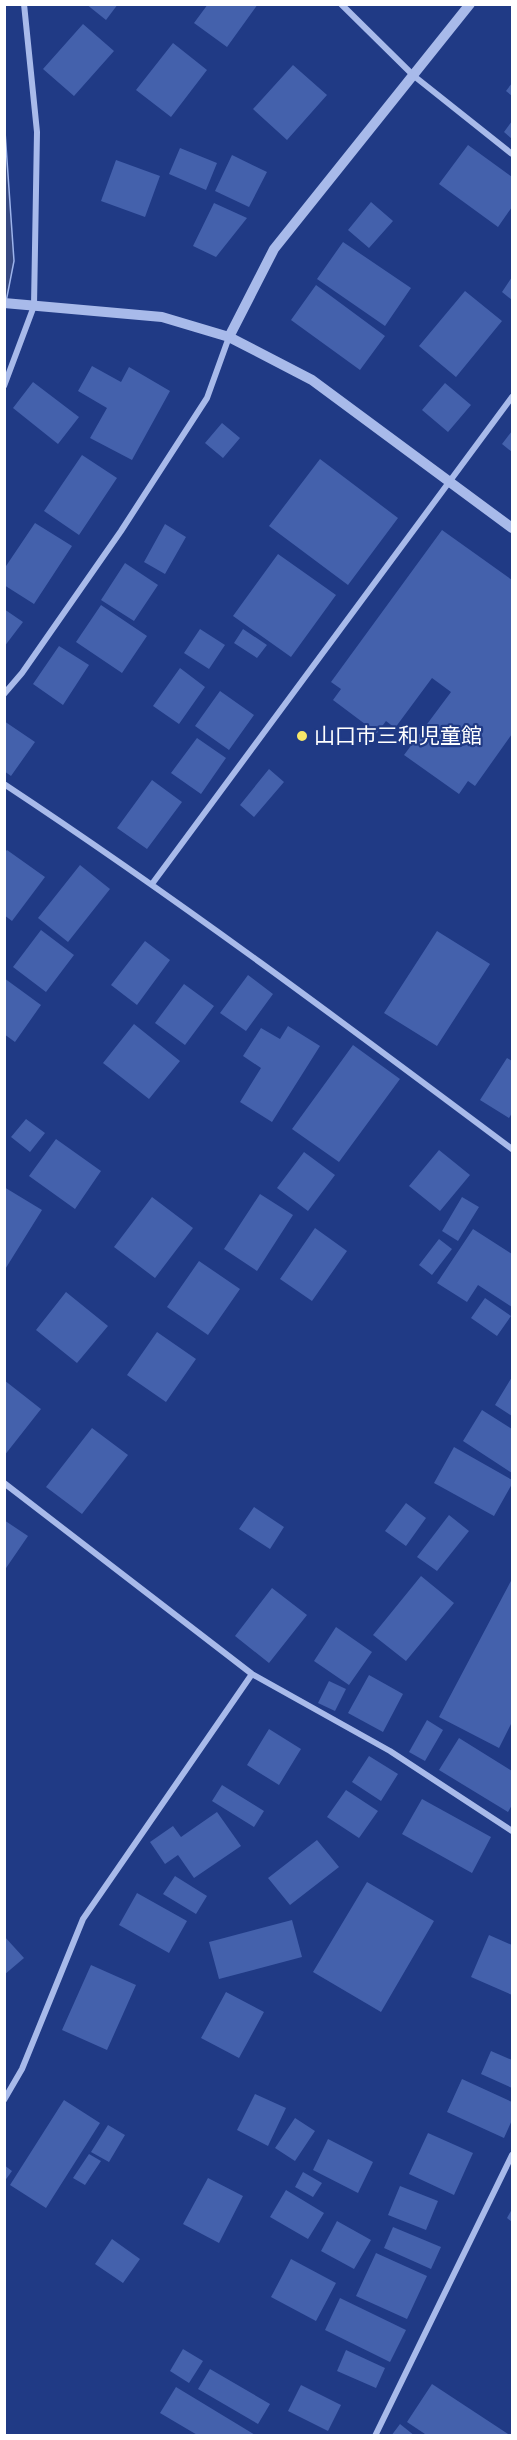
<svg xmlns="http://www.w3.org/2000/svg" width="517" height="2440" viewBox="0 0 517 2440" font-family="'Sofia Sans Condensed','Noto Sans JP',sans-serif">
	<rect width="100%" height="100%" fill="#203a85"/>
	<path fill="#364880" stroke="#9cb3eb" stroke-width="1.5" d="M4 117 14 261 5 307H4Z"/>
	<path fill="#4461ac" d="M86 4H118L106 20Z
		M208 4H258L227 47 194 23Z
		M83 24 114 51 74 96 43 69Z
		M173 43 207 70 171 117 136 90Z
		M293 65 327 95 287 140 253 109Z
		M512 83V96L506 91Z
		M512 121V139L504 132Z
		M468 145 512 177V207L498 227 439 184Z
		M180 148 217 163 206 190 169 174Z
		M232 155 267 172 249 207 215 191Z
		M116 160 160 176 145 217 101 201Z
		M371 202 393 221 369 248 348 230Z
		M214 203 247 218 216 257 193 246Z
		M343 242 411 288 385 326 317 279Z
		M512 277V300L502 292Z
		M316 285 385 336 360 370 291 320Z
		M465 291 502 321 456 377 419 346Z
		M92 366 121 382 129 367 170 391 132 460 90 438 107 408 78 391Z
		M33 382 79 417 58 444 13 408Z
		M445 383 471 405 448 432 422 410Z
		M222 423 240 438 223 458 205 443Z
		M512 431V452L502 444Z
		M82 455 117 478 79 535 44 511Z
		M320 459 398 518 348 585 269 526Z
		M35 523 72 546 34 604 4 585V569Z
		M165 524 186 537 165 574 144 562Z
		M442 530 512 580V734L475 786 468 781 459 794 404 755 451 692 432 678 395 728 386 721 377 733 333 700 341 689 331 682Z
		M278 554 336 595 291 657 233 616Z
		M125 563 158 585 134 621 101 600Z
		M101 605 147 636 122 673 76 642Z
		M4 609 23 622 4 647Z
		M200 629 225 645 209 669 184 653Z
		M243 629 267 645 257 658 234 643Z
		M59 646 89 665 63 705 33 684Z
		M180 668 205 687 179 724 153 706Z
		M220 691 254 715 229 750 195 726Z
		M4 721 35 742 11 776 4 771Z
		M197 738 226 758 201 794 171 773Z
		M269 769 284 782 254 817 240 805Z
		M152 780 182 802 147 849 117 828Z
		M7 850 45 877 12 921 4 915V853Z
		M80 865 110 889 68 942 38 918Z
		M41 930 74 955 46 992 13 967Z
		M437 931 490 964 437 1046 384 1013Z
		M145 941 170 960 137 1005 111 985Z
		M248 975 273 994 246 1031 220 1013Z
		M4 978 41 1005 15 1042 4 1034Z
		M184 984 214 1006 185 1045 155 1023Z
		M134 1024 180 1061 149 1099 103 1063Z
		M288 1026 320 1046 272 1122 240 1102 261 1068 243 1056 261 1028 280 1039Z
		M353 1045 400 1079 339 1162 292 1129Z
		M507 1058 512 1061V1113L509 1118 480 1100Z
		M26 1119 45 1133 30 1152 11 1137Z
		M56 1139 101 1171 75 1209 29 1176Z
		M439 1150 470 1175 440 1211 409 1186Z
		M304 1152 335 1175 308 1211 277 1188Z
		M4 1187 42 1210 4 1271Z
		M260 1194 293 1215 257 1271 224 1249Z
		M152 1197 193 1228 155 1278 114 1247Z
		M462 1197 479 1207 458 1241 442 1231Z
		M315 1228 347 1251 312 1301 280 1279Z
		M473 1229 512 1254V1307L478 1285 467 1302 437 1283Z
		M439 1239 452 1249 432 1275 419 1265Z
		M199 1261 240 1289 208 1335 167 1307Z
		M66 1292 108 1326 77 1363 36 1330Z
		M485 1298 511 1316 497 1336 471 1318Z
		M157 1332 196 1359 166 1402 127 1375Z
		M512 1377V1416L495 1405Z
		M4 1380 41 1409 4 1456Z
		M482 1410 512 1429V1473L463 1441Z
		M92 1428 128 1455 82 1514 46 1487Z
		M454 1447 512 1480V1484L494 1516 434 1483Z
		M406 1503 426 1518 406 1546 385 1531Z
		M254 1507 284 1527 270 1549 239 1529Z
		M449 1515 469 1531 437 1571 417 1557Z
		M4 1520 28 1536 4 1571Z
		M421 1576 454 1603 406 1661 373 1635Z
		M512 1579V1722L499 1748 439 1717Z
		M272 1588 307 1615 269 1663 235 1636Z
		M336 1627 372 1652 349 1685 314 1661Z
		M369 1675 403 1694 383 1732 348 1713Z
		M329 1681 346 1689 335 1711 318 1703Z
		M427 1720 443 1730 425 1761 409 1752Z
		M269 1729 301 1749 279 1785 247 1765Z
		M459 1738 512 1771V1805L508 1812 439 1770Z
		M369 1756 398 1774 381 1801 352 1782Z
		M222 1785 264 1811 254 1827 212 1801Z
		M346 1790 378 1811 359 1838 327 1817Z
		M422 1799 491 1837 472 1873 402 1834Z
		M217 1812 241 1846 194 1878 178 1855 165 1864 150 1842 173 1826 181 1837Z
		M317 1840 339 1867 290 1905 268 1878Z
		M175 1876 207 1896 196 1914 163 1894Z
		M367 1882 434 1921 381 2012 313 1972Z
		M137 1893 187 1921 169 1953 119 1925Z
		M292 1920 302 1957 219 1979 209 1942Z
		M489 1935 512 1945V1995L471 1977Z
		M4 1936 24 1958 4 1975Z
		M91 1965 136 1985 107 2050 62 2030Z
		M226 1992 264 2012 239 2058 201 2038Z
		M491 2051 512 2060V2088L481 2074Z
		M462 2079 512 2102V2120L504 2138 447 2112Z
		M255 2094 286 2108 268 2146 237 2130Z
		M64 2100 100 2123 46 2208 10 2185Z
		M295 2118 315 2131 295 2161 275 2148Z
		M108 2125 125 2135 109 2162 91 2152Z
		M428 2133 473 2153 454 2195 409 2174Z
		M328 2139 373 2162 358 2193 313 2170Z
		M89 2154 101 2161 85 2185 73 2178Z
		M4 2165 12 2171 4 2182Z
		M303 2172 322 2183 313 2197 295 2187Z
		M208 2178 243 2196 219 2243 183 2224Z
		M400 2186 438 2201 426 2230 388 2215Z
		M286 2190 324 2213 308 2239 270 2217Z
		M512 2209V2222L507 2218Z
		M337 2221 371 2240 354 2269 321 2251Z
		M393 2227 441 2247 431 2269 384 2248Z
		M112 2239 140 2259 123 2283 95 2264Z
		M376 2253 427 2276 407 2319 356 2296Z
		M291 2259 336 2283 316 2321 271 2297Z
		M340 2298 406 2330 390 2362 325 2330Z
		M183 2349 203 2361 189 2383 170 2371Z
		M346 2350 385 2368 376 2388 337 2371Z
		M210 2369 270 2404 258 2424 198 2389Z
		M432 2384 511 2436H428L407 2422Z
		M301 2385 341 2405 328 2431 288 2411Z
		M176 2387 257 2436H199L160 2413Z
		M400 2424 415 2436H391Z"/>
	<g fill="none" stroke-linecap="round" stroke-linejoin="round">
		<path stroke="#a8baea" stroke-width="6" d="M341 4 414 76 512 154
			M4 386 34 306 37 132 24 4
			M4 694 22 673 121 531 207 398 229 337
			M4 784C178 899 345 1024 512 1149
			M152 884 512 397
			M4 1483 252 1674 390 1751 512 1831
			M4 2100 22 2069 83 1919 252 1674
			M375 2436 512 2155"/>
		<path stroke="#a8baea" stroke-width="10" d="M4 303 162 317 229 337 312 380 512 528
			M229 337 274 249 470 4"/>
	</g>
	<circle fill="#f7e769" stroke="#203a85" stroke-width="2" cx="302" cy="736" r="6"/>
	<g text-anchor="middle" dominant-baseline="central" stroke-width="4.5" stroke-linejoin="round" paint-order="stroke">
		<g font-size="21" fill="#fff" stroke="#203a85" text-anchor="start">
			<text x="314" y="736">山口市三和児童館</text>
		</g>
	</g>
	<rect width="517" height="2440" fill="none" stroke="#ffffff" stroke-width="12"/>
</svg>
